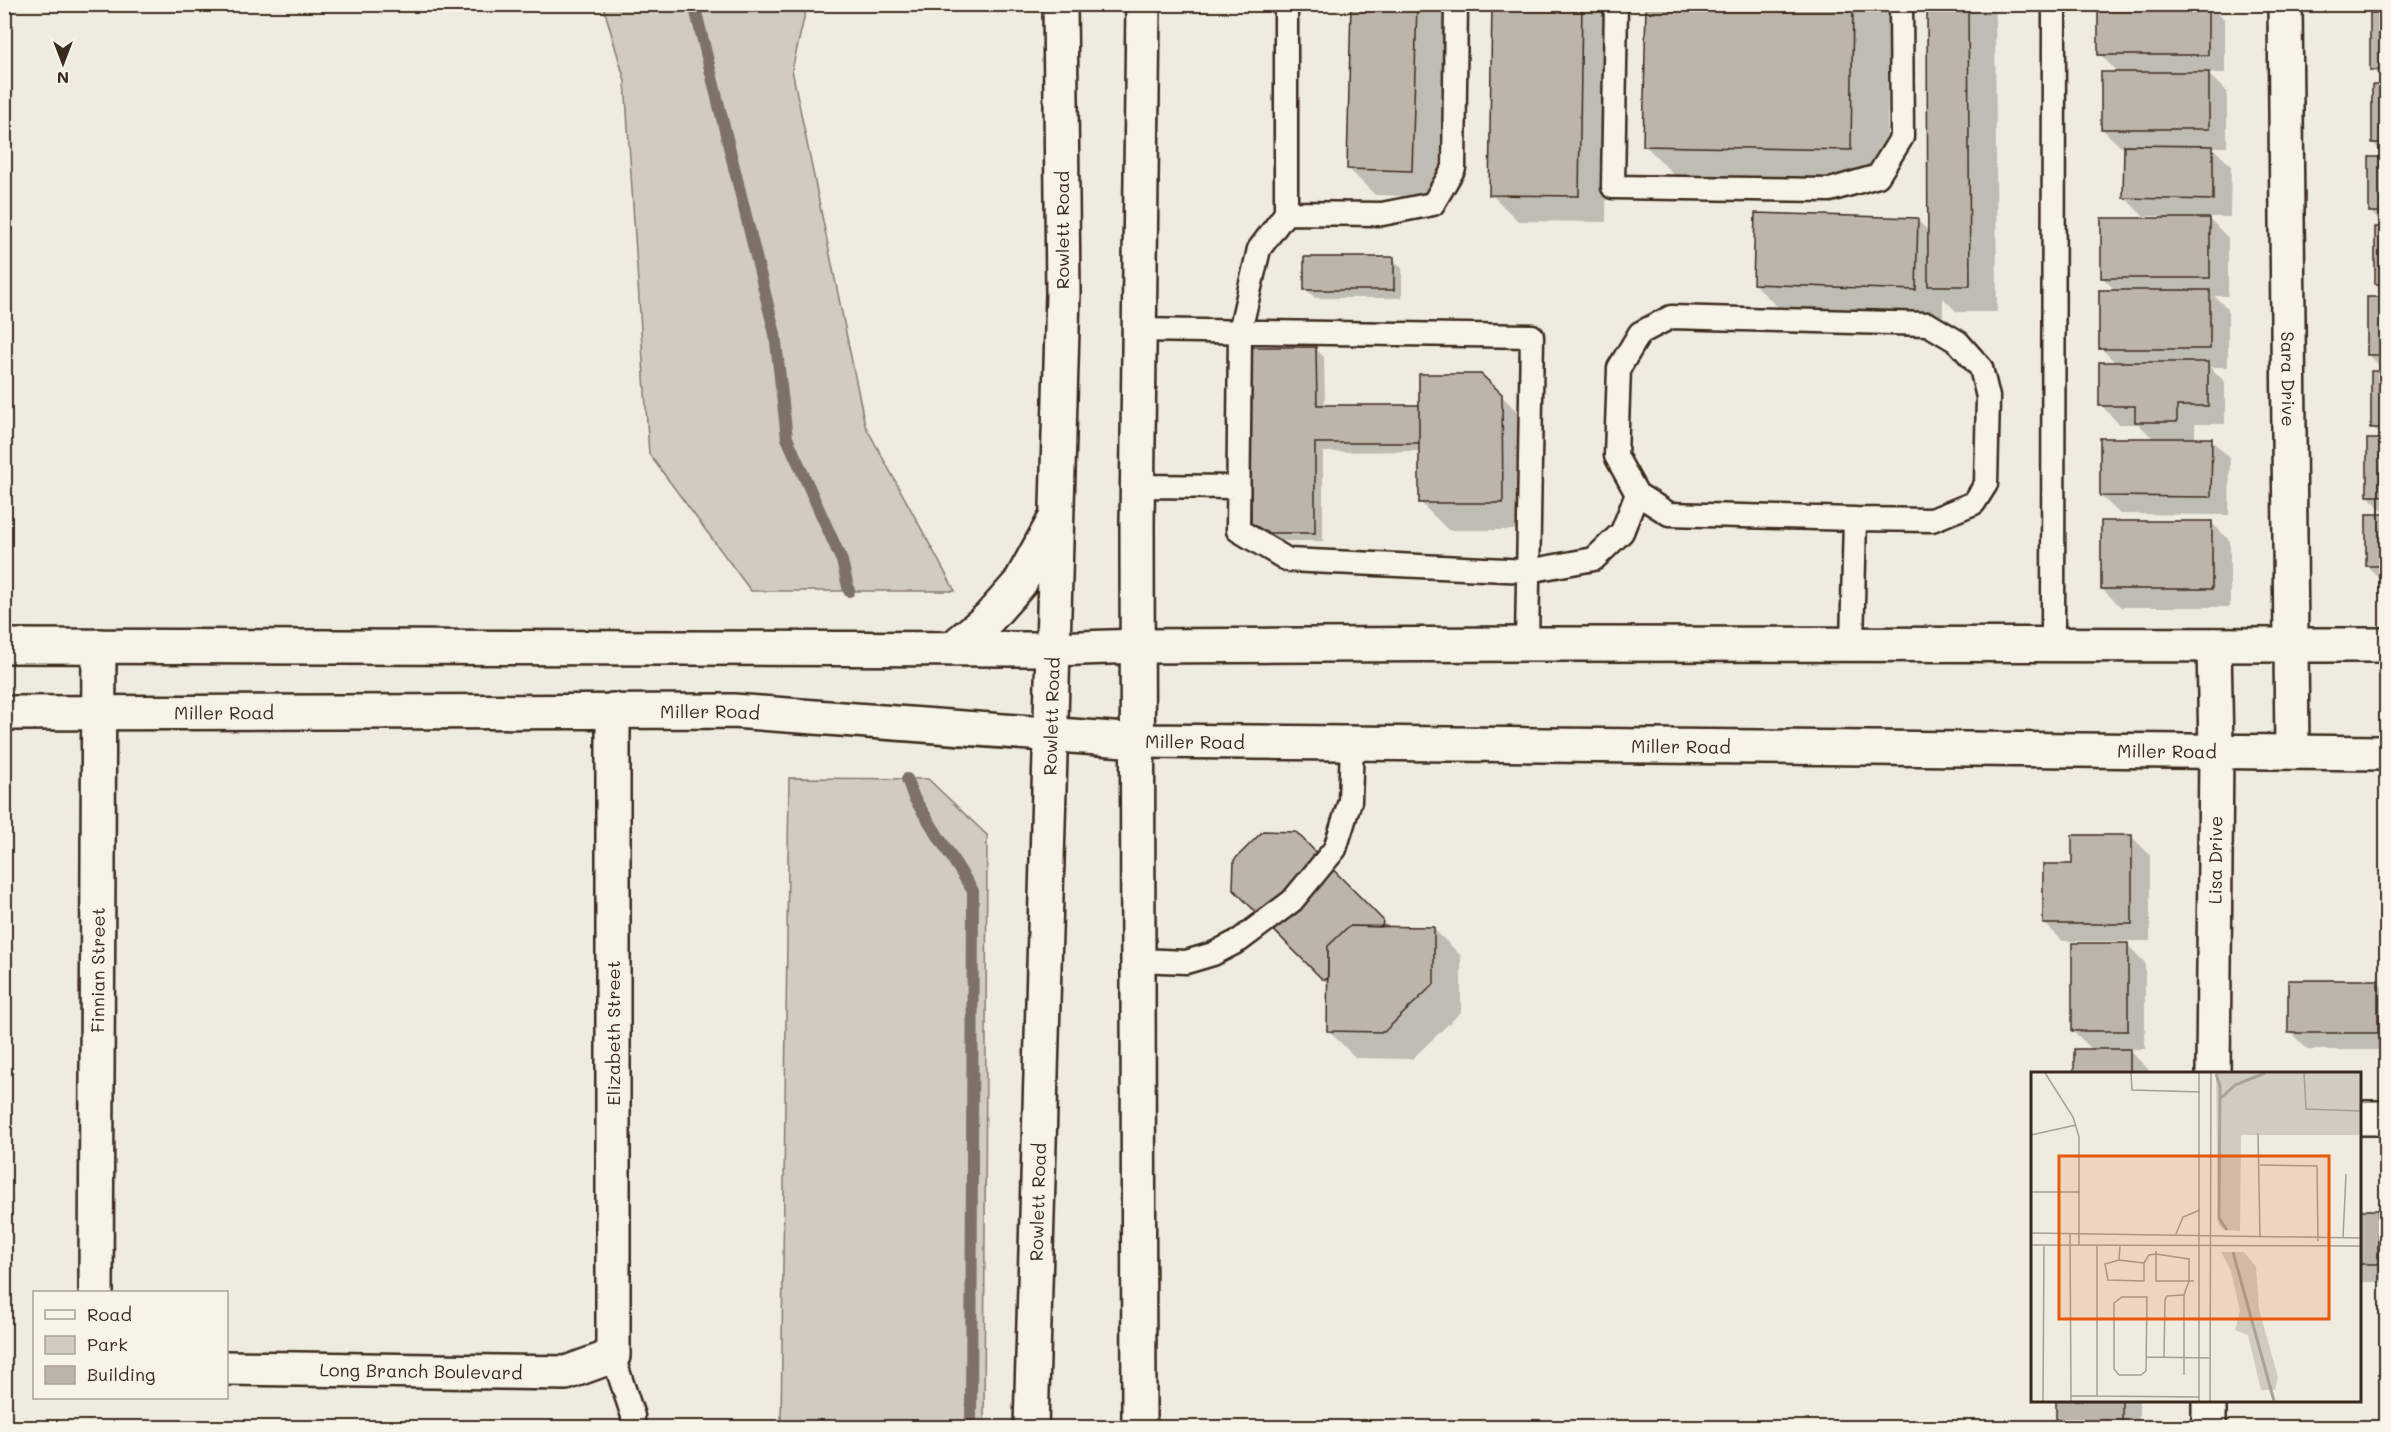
<svg xmlns="http://www.w3.org/2000/svg" width="2391" height="1432" viewBox="0 0 2391 1432" font-family="Mali,sans-serif">
	<rect width="100%" height="100%" fill="#efebe0"/>
	<filter id="ink" filterUnits="userSpaceOnUse"><feTurbulence type="fractalNoise" baseFrequency=".0167" numOctaves="2"/><feDisplacementMap in="SourceGraphic" scale="12" xChannelSelector="R" yChannelSelector="G"/><feConvolveMatrix kernelMatrix="1 2 1 2 8 2 1 2 1" color-interpolation-filters="sRGB"/></filter>
	<g filter="url(#ink)">
		<path fill="#d1cbc0" stroke="#867a6f" stroke-width="1.5" d="M603 5H807L792 70 865 425 955 591H751L649 454 625 81Z
			M789 778 928 779 987 835 984 1427H781Z"/>
		<path fill="#0003" d="M1352 4H1444L1439 197 1375 195 1348 168Z
			M1494 4H1605L1609 9 1606 222 1518 221 1491 194Z
			M1647 4H1889L1886 185 1680 181 1645 145Z
			M1928 4H1995L1997 312H1957L1943 298V316L1782 311 1754 284 1917 220 1930 232Z
			M2100 4H2210L2225 20V73H2207L2227 92V147H2212L2231 166 2230 217H2208L2228 238V296H2214L2228 309V367H2210L2225 382V424H2195V440H2211L2230 458 2229 515 2120 514 2101 496 2154 439 2138 424H2119L2101 405 2116 363 2101 348 2116 291 2102 277 2160 216H2143L2125 198 2126 147H2121L2102 129 2119 74 2100 54Z
			M2377 4H2386V14Z
			M2372 14H2386V84L2372 69Z
			M2373 87H2386V156L2373 143Z
			M2370 159H2386V228L2370 211Z
			M2376 228H2386V294L2376 283Z
			M1393 259 1402 268V298H1315L1306 289Z
			M2368 298H2386V372L2368 354Z
			M1316 349 1324 357 1325 407 1420 408 1481 376 1529 423V530H1448L1421 503V451L1323 452V541H1262Z
			M2373 372H2386V514L2368 496V441H2386L2373 427Z
			M2367 515H2386V584L2367 566Z
			M2211 522 2230 541V607H2121L2102 589Z
			M1295 833 1389 928 1434 929 1461 956V1012L1412 1059 1356 1058 1329 1031V985L1235 889Z
			M2131 836 2150 855V941H2063L2044 923 2073 866Z
			M2127 944 2145 963V1049H2128L2148 1069V1074H2075L2093 1050 2073 1031Z
			M2377 982 2386 991V1050H2308L2290 1032Z
			M2360 1212H2377L2386 1221V1282H2360Z
			M2058 1400H2139V1428H2058Z"/>
		<g fill="none" stroke-linecap="round" stroke-linejoin="round">
			<path stroke="#7e7266" stroke-width="12" d="M694 4 775 334 787 438 842 561 849 591
				M907 779 914 798 973 891 971 1428"/>
		</g>
		<path fill="#bdb5aa" stroke="#3b2a1e" stroke-width="1.5" d="M1351 4H1417L1412 171 1347 169Z
			M1492 4H1582L1579 196 1489 195Z
			M1646 4H1853L1851 150 1643 146Z
			M1927 4H1968L1970 286H1928Z
			M2098 4H2208V55H2098Z
			M2370 13H2386V70H2370Z
			M2101 72H2209V129H2101Z
			M2372 85H2386V143H2372Z
			M2124 145 2213 146V200L2123 198Z
			M2369 157H2386V212H2369Z
			M1755 213 1918 218 1916 290 1753 284Z
			M2101 218H2210V278H2101Z
			M2375 227H2386V284H2375Z
			M1304 257H1394V290H1304Z
			M2099 290H2210V349H2099Z
			M2367 297H2386V355H2367Z
			M1250 347H1316L1317 405H1419V443H1315V533H1251Z
			M2099 362H2208V406H2177V422H2135V406H2099Z
			M2371 371H2386V428H2371Z
			M1419 374H1481L1502 394 1503 503H1419Z
			M2100 438H2212L2211 497 2100 496Z
			M2367 439H2386V496H2367Z
			M2366 514H2386V566H2366Z
			M2101 521H2212V589H2101Z
			M1263 831 1296 832 1383 920 1382 927 1349 926 1328 946V979H1322L1233 889 1234 860Z
			M2072 835H2132V924H2043V864H2072Z
			M1349 926 1434 927V984L1384 1032 1327 1031 1328 946Z
			M2072 943H2128V1031H2072Z
			M2288 980H2378V1033H2288Z
			M2074 1049H2130V1074H2074Z
			M2360 1210H2378V1264H2360Z
			M2056 1400H2122V1428H2056Z"/>
		<g fill="none" stroke-linecap="round" stroke-linejoin="round">
			<defs>
				<path id="service" d="M1286 4V213L1259 249 1240 331 1238 530 1288 560 1528 571 1594 559 1622 532 1637 494
					M1616 4 1613 187 1830 190 1878 176 1902 137 1901 4
					M1286 213 1382 214 1433 204 1454 168 1456 4
					M1139 330 1532 336 1527 644
					M1137 486 1238 487
					M1852 644 1855 519 1669 514 1637 494 1616 456 1619 368 1640 333 1671 317 1928 324 1958 342 1981 368 1988 397 1986 484 1974 503 1932 520 1855 519
					M2053 644 2054 4
					M1139 960 1186 962 1213 954 1240 940 1292 901 1335 849 1350 801 1352 744
					M613 1356 633 1416V1428"/>
				<g id="minor">
					<path id="s1" d="M2285 4 2292 752"/>
					<path id="s2" d="M2213 1074 2216 751 2214 645"/>
					<path d="M2360 1118H2386"/>
					<path id="s3" d="M96 1292 99 646"/>
					<path id="s4" d="M226 1368 566 1373 613 1356V710"/>
					<path d="M2209 1428V1400"/>
				</g>
				<g id="secondary">
					<path d="M4 646 1052 649 1138 646 1527 644 2386 645"/>
					<path d="M953 648 989 618 1020 583 1053 523"/>
					<path id="s5" d="M4 713 733 711 1139 741 2386 753"/>
					<path id="s6" d="M1031 1428 1063 293 1060 4"/>
					<path d="M1139 1428 1137 525 1143 4"/>
				</g>
			</defs>
			<use href="#service" stroke="#3b2a1e" stroke-width="27"/>
			<use href="#minor" stroke="#3b2a1e" stroke-width="38"/>
			<use href="#secondary" stroke="#3b2a1e" stroke-width="38"/>
			<use href="#service" stroke="#f7f3e8" stroke-width="22"/>
			<use href="#minor" stroke="#f7f3e8" stroke-width="33"/>
			<use href="#secondary" stroke="#f7f3e8" stroke-width="33"/>
		</g>
	</g>
	<g text-anchor="middle" dominant-baseline="central" stroke-width="4.5" stroke-linejoin="round" paint-order="stroke">
		<g font-size="18" fill="#3b2a1e" stroke="#f7f3e8">
			<text transform="translate(1062 230) rotate(-90)">Rowlett Road</text>
			<text stroke="none"><textPath href="#s1" startOffset="375">Sara Drive</textPath></text>
			<text stroke="none"><textPath href="#s5" startOffset="220">Miller Road</textPath></text>
			<text stroke="none"><textPath href="#s5" startOffset="706">Miller Road</textPath></text>
			<text stroke="none"><textPath href="#s6" startOffset="712">Rowlett Road</textPath></text>
			<text stroke="none"><textPath href="#s5" startOffset="1192">Miller Road</textPath></text>
			<text stroke="none"><textPath href="#s5" startOffset="1678">Miller Road</textPath></text>
			<text stroke="none"><textPath href="#s5" startOffset="2164">Miller Road</textPath></text>
			<text stroke="none"><textPath href="#s2" startOffset="214">Lisa Drive</textPath></text>
			<text stroke="none"><textPath href="#s3" startOffset="322">Finnian Street</textPath></text>
			<text transform="translate(613 1033) rotate(-90)">Elizabeth Street</text>
			<text stroke="none"><textPath href="#s6" startOffset="226">Rowlett Road</textPath></text>
			<text stroke="none"><textPath href="#s4" startOffset="195">Long Branch Boulevard</textPath></text>
		</g>
	</g>
	<g transform="translate(2031 1072)">
		<rect width="330" height="330" fill="#efebe0"/>
		<path d="M185 1H330V63H210L209 159 193 158 187 152ZM190 180H213L225 195 228 237 247 305 244 318H230L217 263 204 258 209 239 200 199Z" fill="#d1cbc0"/>
		<path fill="none" stroke="#aaa296" stroke-width="3" d="M185 2 189 14 188 146 196 158M190 26 204 13 234 1M202 180 243 329"/>
		<path fill="none" stroke="#a79e92" stroke-width="1.5" d="M14 1 42 45 48 65V174M100 1 101 18 169 20M273 1 275 37 330 39M227 61 229 166M0 63 45 53M229 93 286 94 287 169M0 120H48M0 161 330 166M39 161 40 329M145 162 152 145 169 138M312 166 315 102M0 173 330 174M66 174V324L168 325M125 179V209H163M88 188 74 192 77 208 113 209V191L88 188 89 174M113 191 118 183 125 182 158 187V209L153 223V303M116 225 115 299 110 303H88L83 297V231L91 225ZM115 285 179 286M133 285 134 228 136 224 153 223M40 324H66M12 329 13 173M168 329V1M179 329 180 1"/>
		<path fill="#e8590c" fill-opacity="0.15" stroke="#e8590c" stroke-width="3" d="M28 84H298V247H28Z"/>
		<rect width="330" height="330" fill="none" stroke="#3b2a1e" stroke-width="3"/>
	</g>
	<rect width="2391" height="1432" fill="none" stroke="#f7f3e8" stroke-width="24"/>
	<rect x="12" y="12" width="2367" height="1408" fill="none" stroke="#3b2a1e" stroke-width="2" filter="url(#ink)"/>
	<rect x="33" y="1291" width="195" height="108" fill="#f7f3e8" stroke="#aca397" stroke-width="1.5"/>
	<rect x="45" y="1310" width="30" height="9" fill="#f7f3e8" stroke="#aca397" stroke-width="1.5"/>
	<text x="87" y="1321" font-size="18" fill="#3b2a1e">Road</text>
	<rect x="45" y="1336" width="30" height="18" fill="#d1cbc0" stroke="#aca397" stroke-width="1.5"/>
	<text x="87" y="1351" font-size="18" fill="#3b2a1e">Park</text>
	<rect x="45" y="1366" width="30" height="18" fill="#bdb5aa" stroke="#aca397" stroke-width="1.5"/>
	<text x="87" y="1381" font-size="18" fill="#3b2a1e">Building</text>
	<g transform="translate(63 63) rotate(180)" stroke="#f7f3e8" stroke-width="4.5" paint-order="stroke">
	<path d="M0-4.5L10 22L0 15L-10 22Z" fill="#3b2a1e"/>
	<text y="-9" font-size="16" font-weight="bold" text-anchor="middle" fill="#3b2a1e">N</text>
	</g>
</svg>
